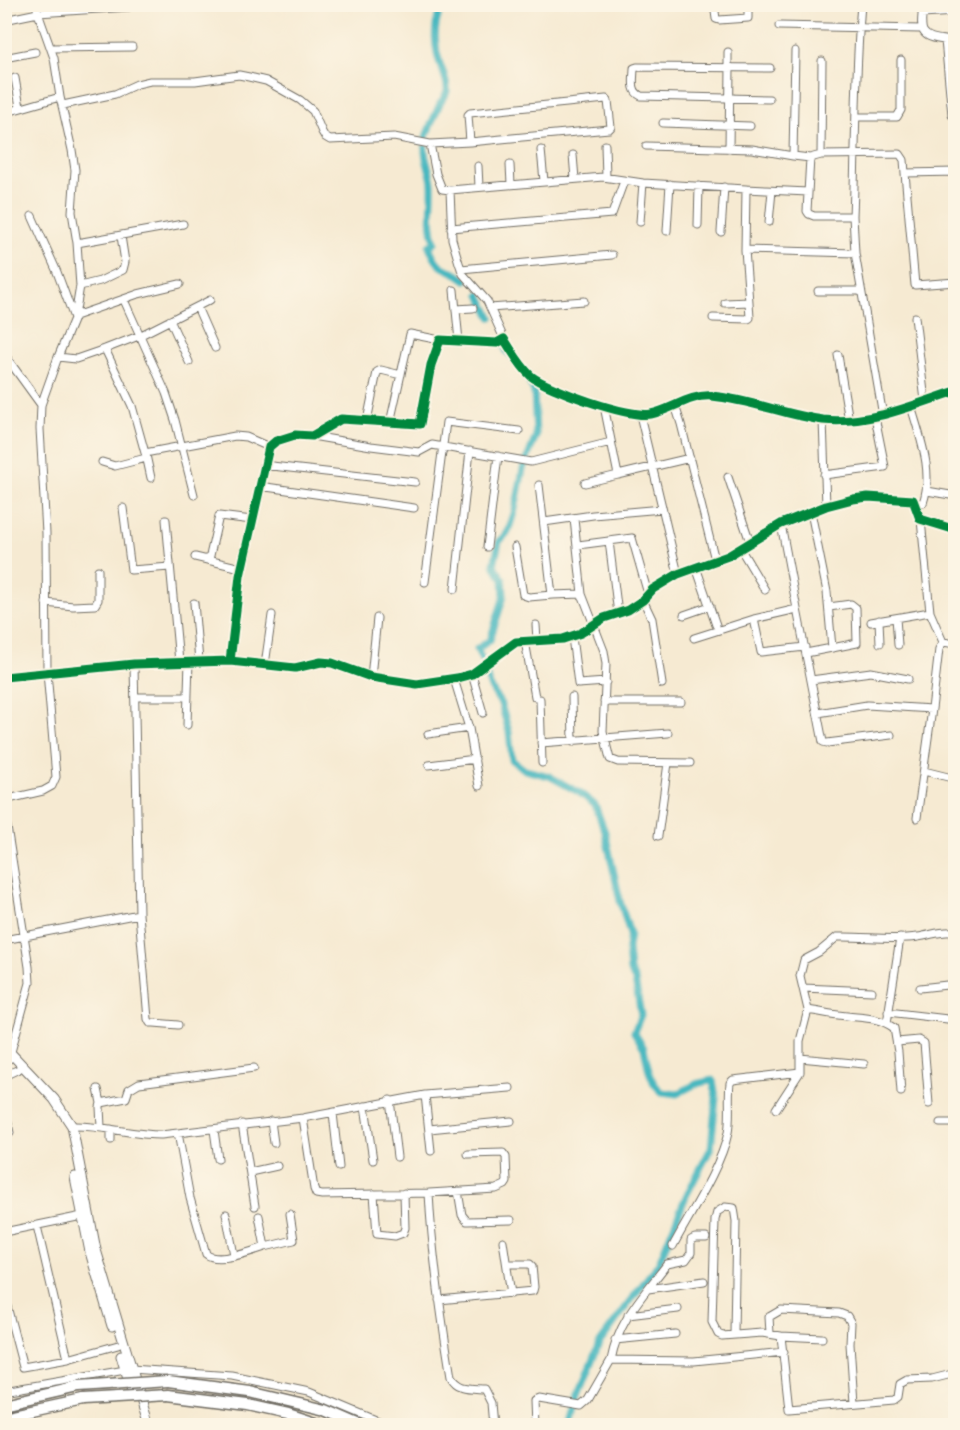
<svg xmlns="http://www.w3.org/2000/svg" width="960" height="1430" viewBox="0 0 960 1430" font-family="Sriracha,sans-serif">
	<rect width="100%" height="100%" fill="#fcf5e5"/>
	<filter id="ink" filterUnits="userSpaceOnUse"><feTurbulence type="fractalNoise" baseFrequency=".0167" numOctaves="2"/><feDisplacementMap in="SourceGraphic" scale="12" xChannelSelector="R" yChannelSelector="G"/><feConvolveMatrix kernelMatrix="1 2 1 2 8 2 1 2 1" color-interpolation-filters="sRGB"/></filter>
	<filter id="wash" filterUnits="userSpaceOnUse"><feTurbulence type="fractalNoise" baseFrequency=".008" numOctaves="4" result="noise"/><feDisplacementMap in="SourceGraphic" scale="24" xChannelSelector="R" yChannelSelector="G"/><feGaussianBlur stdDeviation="1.35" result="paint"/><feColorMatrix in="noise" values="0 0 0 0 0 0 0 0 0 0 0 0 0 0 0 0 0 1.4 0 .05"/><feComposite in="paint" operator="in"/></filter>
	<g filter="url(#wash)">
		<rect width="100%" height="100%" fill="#f6ead2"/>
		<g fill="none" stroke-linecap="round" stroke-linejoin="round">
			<path stroke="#49b8c0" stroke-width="7" d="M426 137C426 135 439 106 440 103 443 99 446 96 447 91 448 81 443 73 440 64 435 49 433 29 439 14L433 4
				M425 148C424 161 432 172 432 185 433 206 428 221 435 242L429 246C440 275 448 265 466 280
				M480 295 491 317
				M504 345 507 352 516 359
				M482 660 477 649 490 640 504 596 503 579 494 565 499 542 508 532 515 510 523 469 536 436 534 392 524 370
				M486 671 490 686 501 704 509 732 512 760 525 770 549 776 580 793 595 805 605 832 620 901 630 934 628 948 630 971 635 980 641 1015 634 1032 644 1048 649 1071 654 1084 662 1092 677 1094 696 1084 713 1080 716 1098 711 1148 686 1196 659 1262 599 1344 576 1401 569 1426"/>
		</g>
	</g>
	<g filter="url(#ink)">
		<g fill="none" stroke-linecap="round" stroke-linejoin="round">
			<defs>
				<path id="minor" d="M714 4 716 19 719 20 748 18V4
					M923 4C921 28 917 38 945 40L952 115H956
					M922 14 956 12
					M4 20 38 13 36 4
					M779 26 921 29
					M51 48 132 47
					M795 51 793 156 810 158 807 211 809 214 814 216H853L855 253
					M728 52V67H730L729 149
					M4 58 35 52
					M15 78 20 107
					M60 97 54 58 38 13 129 7
					M606 99 608 101 611 127 609 129 470 142 468 115 470 113Z
					M769 99 641 96C630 91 634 79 634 68L637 67 770 68
					M63 105 115 94 137 84 150 81H195L239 75 249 77 266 81 300 100 313 111 322 132 325 137 330 140 394 137 430 144 470 142
					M4 113 60 97 72 150 75 170 72 212 77 243 80 286 75 316 58 357 41 405 40 429 46 533 47 672 56 777 52 786 43 791 4 800
					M857 117H897L901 110V60
					M663 123 750 126
					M430 144 436 174 442 189 450 190 603 177 643 183 746 189 745 250 855 253 883 416
					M605 145 606 177
					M646 146 752 149 793 156
					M541 150 544 181
					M573 155 575 179
					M821 155 900 154 904 160 905 173
					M810 158 821 155 822 61
					M510 165 511 184
					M478 166 479 187
					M954 172 956 188
					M956 172 905 173 915 285 956 282
					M746 189 808 192
					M450 190 452 239 459 263 463 274 487 301 504 339
					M32 216 57 272 74 318
					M853 216C856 146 855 75 861 4
					M640 222 643 183
					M769 222 772 191
					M698 225 699 186
					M451 228 612 214 624 181
					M667 231 670 184
					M721 232 724 187
					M77 243 183 224
					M461 269 612 255
					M80 286 100 281 123 270 125 262 121 236
					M454 290 459 341
					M818 291H861
					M124 300 166 393 175 420 194 495
					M725 303 749 302 745 250
					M197 307 215 348
					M490 308 584 301
					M456 309 473 308
					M75 316 138 294 180 284
					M915 317 925 401
					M713 318 748 319 750 318 749 302
					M170 320 189 362
					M105 349 132 406 145 453 235 436 246 437 269 447
					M4 354 41 405
					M838 355 849 421
					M58 357 76 359 105 349 141 335 210 300
					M675 405 681 424 715 560
					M604 406 618 475 690 458
					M911 406C920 438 934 471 923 503H914
					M640 415 678 574
					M823 420 826 506
					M367 421 377 372 381 370 401 375
					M390 423 410 334 440 340
					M312 436 371 446 419 452 432 445 531 462 611 442
					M146 455 151 478
					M102 462 115 466 146 458
					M263 465 415 482
					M824 475 885 467 875 417
					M728 477 750 542
					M585 483 618 475
					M539 485 552 595 582 594
					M259 486 414 508
					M927 491 956 496
					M123 508 131 570 170 567
					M574 519 582 594 604 651 606 664 603 731 610 759 618 762 690 763
					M166 520 179 662
					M921 520 930 612 943 642
					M544 522 593 515 662 509
					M609 541 618 614
					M578 545 632 538 648 594
					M487 547 498 456
					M515 547 523 595 529 597 552 595
					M740 548 765 590
					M195 557 241 568
					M209 560 219 516 252 520
					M696 567 716 625
					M425 582 446 422 519 431
					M455 589 470 451
					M643 600 652 619 662 684
					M46 603 73 606 95 605 98 600V570
					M194 603 199 661
					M829 607 851 604 856 608 857 643 832 648
					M797 609 823 742 827 743 891 735
					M684 615 710 606
					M896 618 898 645
					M754 619 761 652 805 647
					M879 620 880 643
					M871 622 930 612
					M536 625 537 640
					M572 637 578 684 606 682
					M694 638 754 619 797 609 781 524
					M525 641 535 697
					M806 653 832 648 827 592 811 512
					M230 661 240 576 269 447 276 441 295 435 312 436 341 419 420 424 431 365 440 340 497 343 504 339C512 351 520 366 531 376 547 389 631 419 651 414 671 410 690 394 712 396 751 400 786 415 823 420 869 425 913 405 956 391
					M265 665 272 615
					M472 674 483 713
					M4 677 134 664 230 661 295 668 321 662 332 663 371 677 417 684 457 678 472 674 516 642 563 639 581 633 604 618 628 610 643 600 653 589 678 574 728 556 781 524 826 506 853 499 868 497 913 500 920 519 956 530
					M371 677 377 618
					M454 679 469 728 479 786
					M811 680 871 672 908 679
					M135 697H188
					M572 697 573 742
					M540 699 542 763
					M604 702H681
					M932 709 939 649 943 642 956 644
					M818 713 867 705 932 709 917 818
					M187 725 189 661
					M428 734 469 728
					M541 743 668 733
					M429 765 475 759
					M924 771 956 779
					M4 808 29 967 30 983 9 1059
					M658 836 668 763
					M139 914 148 1019 150 1023H154L178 1025
					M4 940 139 914 134 664
					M803 988 872 991
					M920 988 956 984
					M808 1010C821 1012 834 1015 847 1016 864 1018 879 1017 894 1028L898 1052 901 1092
					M888 1012 956 1020
					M887 1023 900 938
					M897 1042 919 1040 924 1043 929 1104
					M800 1058 864 1064
					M955 1060 956 1057
					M4 1076 19 1069
					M98 1089 101 1103
					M425 1095 510 1088
					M390 1100 397 1157
					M4 1105 10 1133
					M365 1106 373 1160
					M776 1109 800 1072V1041L808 1010 800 976 804 960 819 952 837 937C864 936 891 941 918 937 932 935 941 930 956 932
					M333 1113 339 1167
					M303 1118 314 1189 316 1194 322 1195 429 1193
					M271 1121 274 1143
					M940 1123H956
					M242 1124 255 1206
					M72 1126C103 1125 131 1135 161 1135L303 1118 425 1095 431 1151
					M101 1127 100 1107 101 1103 126 1098 129 1089 139 1083 254 1068
					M429 1129 511 1121
					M214 1130 218 1159
					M178 1133 190 1198 206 1254C217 1264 250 1252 265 1247L259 1216
					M111 1140V1129
					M468 1154 503 1153 506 1157 507 1182 505 1185 496 1189 429 1193C432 1255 441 1316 451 1377 458 1390 471 1388 484 1389L491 1403 493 1426
					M250 1172 277 1166
					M458 1191 462 1215 467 1221 511 1220
					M374 1194 377 1234 395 1236 403 1233 405 1228 404 1193
					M226 1214 234 1255
					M37 1226 68 1359
					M4 1232 87 1215
					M503 1241 511 1294
					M673 1246C690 1214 721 1167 728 1133 731 1116 728 1099 730 1083L733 1080 800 1072
					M265 1247 294 1240 290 1214
					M648 1289 704 1281
					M4 1295 23 1367 68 1359 118 1345
					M439 1300 533 1291 534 1287 532 1266 530 1264H507
					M628 1315 678 1309
					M770 1333 769 1317 781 1310 839 1313 847 1316 851 1323 850 1344 854 1403
					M734 1334 736 1221 734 1208 725 1207 717 1212 715 1220 712 1322 718 1334 722 1336 762 1333 781 1336 789 1409 894 1400 898 1397 900 1384 907 1380 932 1379 956 1373
					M781 1336 822 1338
					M615 1340 675 1334
					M611 1360C619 1319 643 1296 667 1264L686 1260 691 1253V1240L695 1238H706
					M4 1391 131 1369 232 1376 309 1392 390 1426
					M535 1426 534 1401 539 1399 581 1406 588 1400 611 1360 694 1361 784 1352"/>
				<path id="major" d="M4 1046 54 1099 72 1126 96 1250 149 1426
					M75 1177 90 1252 112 1326
					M121 1356 131 1389"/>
				<path id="highway" d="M168 1381 250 1392 326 1410 363 1426
					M168 1395 248 1405 288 1414 325 1426
					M4 1404 78 1387
					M4 1417 83 1400"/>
			</defs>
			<use href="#minor" stroke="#726e65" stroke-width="9"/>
			<use href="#major" stroke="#726e65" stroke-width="11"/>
			<use href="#highway" stroke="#726e65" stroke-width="13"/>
			<use href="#minor" stroke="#fff" stroke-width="7"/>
			<use href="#major" stroke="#fff" stroke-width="9"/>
			<use href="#highway" stroke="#fff" stroke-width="10"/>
			<defs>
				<path id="highway-bridge" d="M78 1387 168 1381
					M83 1400 168 1395"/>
			</defs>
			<use href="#highway-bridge" stroke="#726e65" stroke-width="13" stroke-linecap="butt"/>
			<use href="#highway-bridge" stroke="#fff" stroke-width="10"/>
			<defs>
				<path id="cycleway" d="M230 661 240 576 269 447 276 441 295 435 312 436 341 419 420 424 431 365 440 340 497 343 504 339C512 351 520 366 531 376 547 389 631 419 651 414 671 410 690 394 712 396 751 400 786 415 823 420 869 425 913 405 956 391
					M4 677 134 664 230 661 295 668 321 662 332 663 371 677 417 684 457 678 472 674 516 642 563 639 581 633 604 618 628 610 643 600 653 589 678 574 728 556 781 524 826 506 853 499 868 497 913 500 920 519 956 530"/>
			</defs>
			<use href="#cycleway" stroke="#fcf5e5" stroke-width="13"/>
			<use href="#cycleway" stroke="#00873e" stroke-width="9"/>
		</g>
	</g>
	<rect width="960" height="1430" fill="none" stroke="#fcf5e5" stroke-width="24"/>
</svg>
